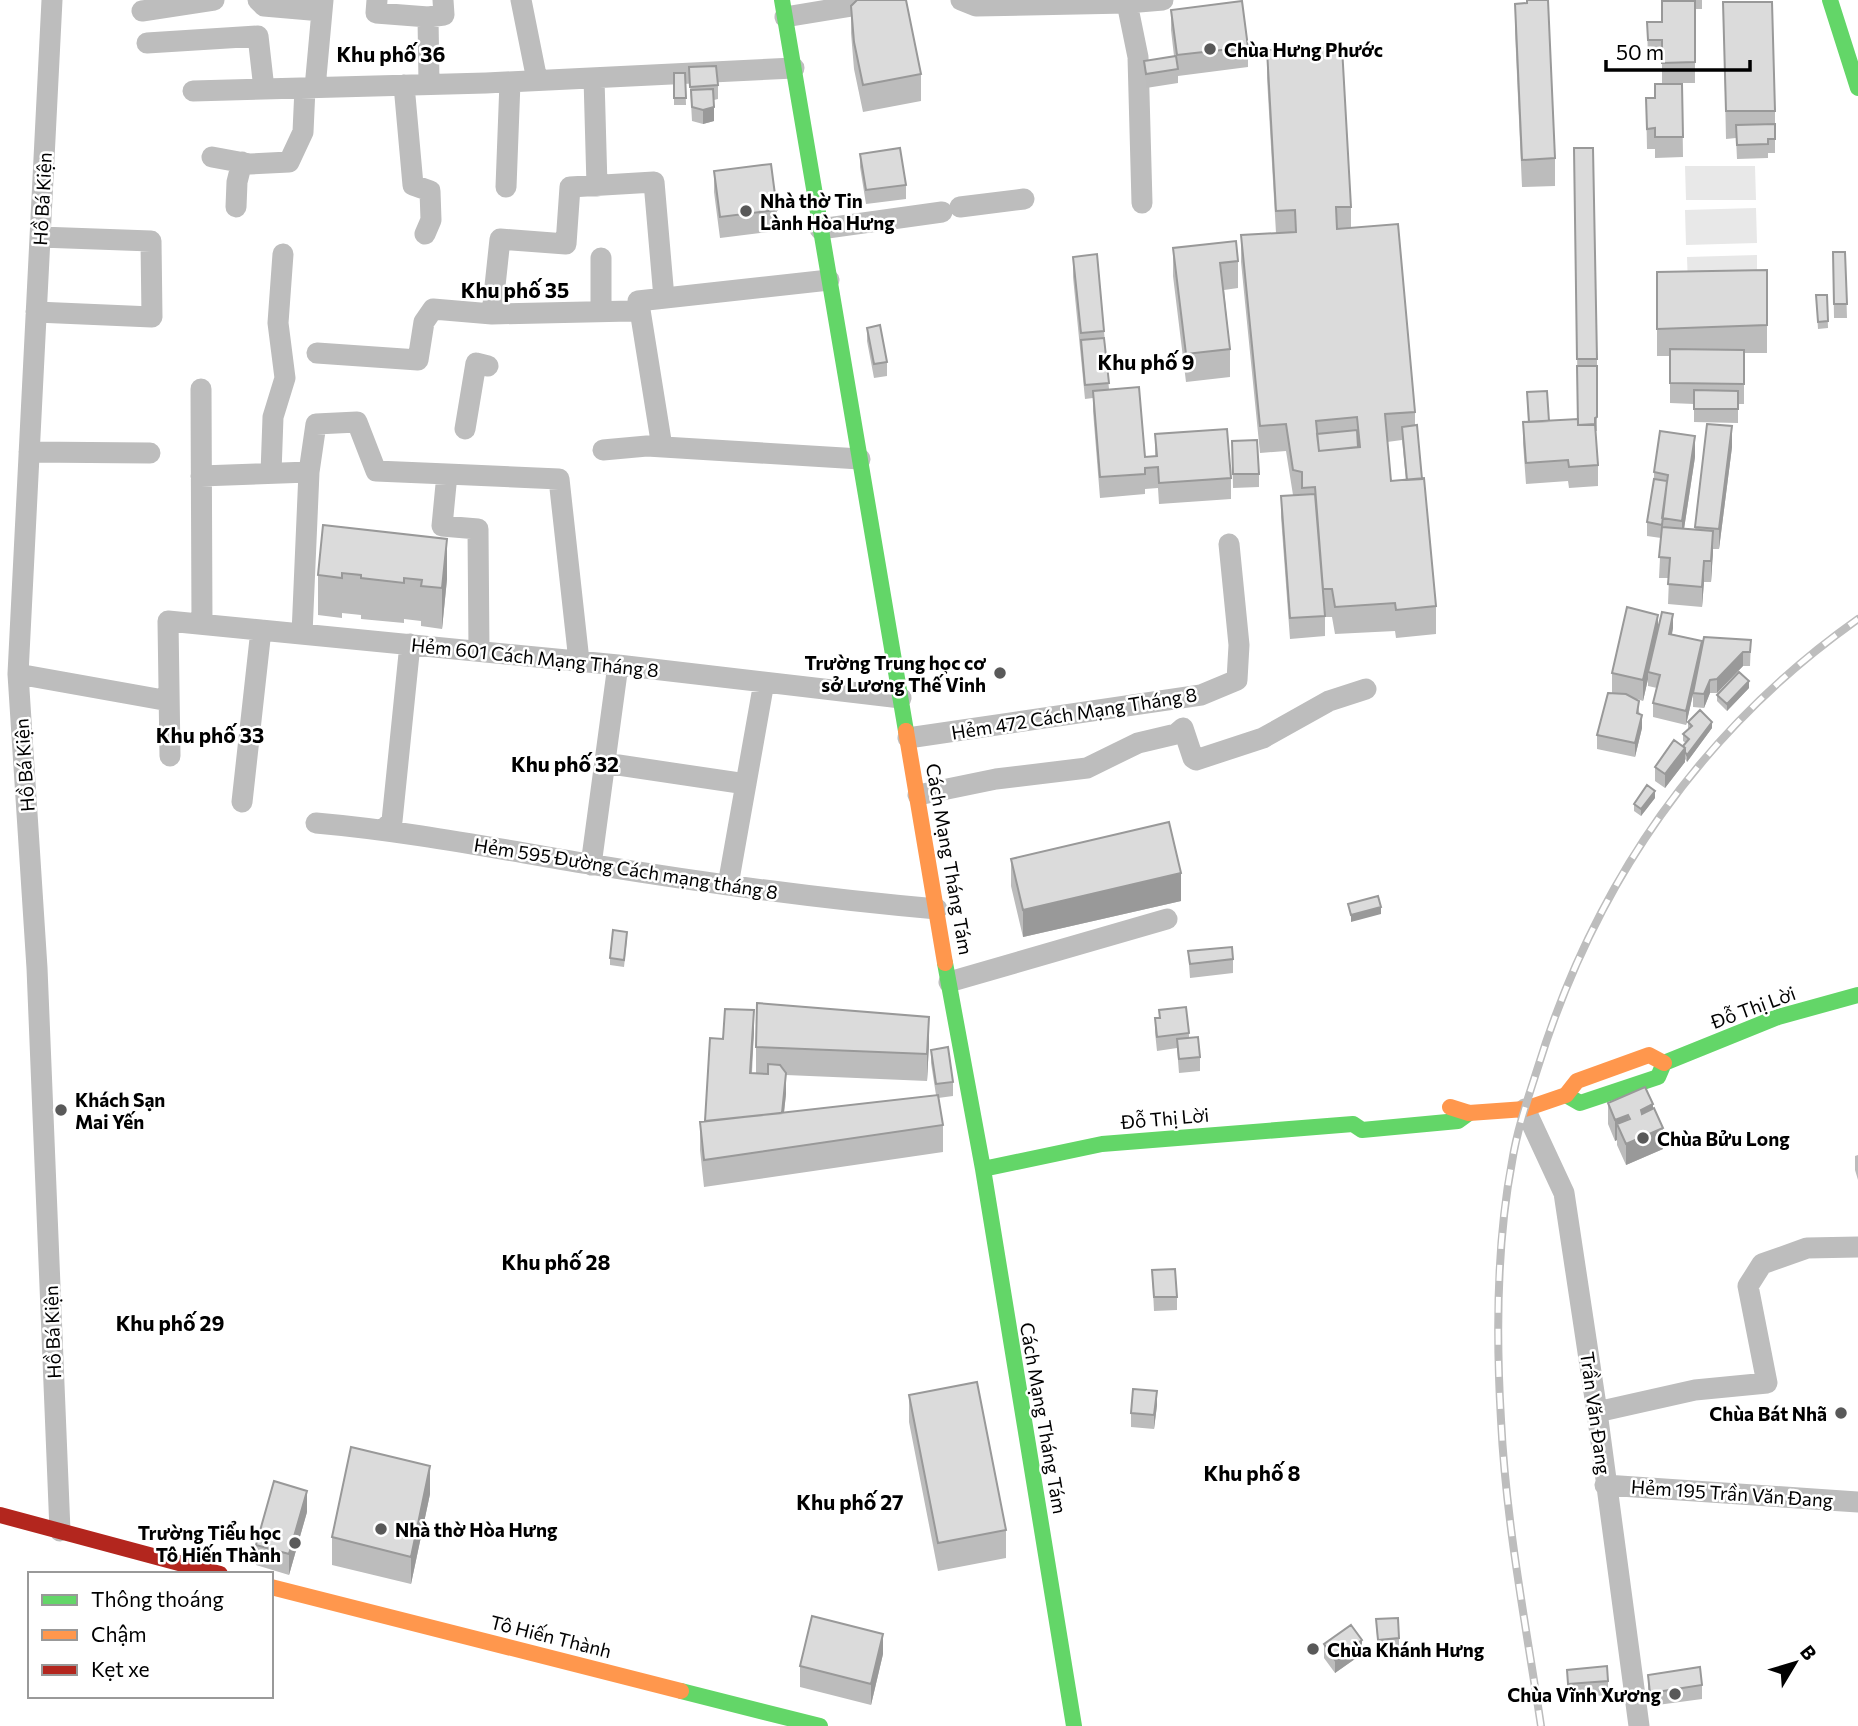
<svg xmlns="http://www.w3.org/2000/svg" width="1858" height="1726" viewBox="0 0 1858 1726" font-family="Commissioner,sans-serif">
	<rect width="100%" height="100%" fill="#fff"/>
	<path fill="#e8e8e8" d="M1685 166H1755L1756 200H1686Z
		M1756 208 1757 243 1686 245 1685 210Z
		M1757 255V284L1688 285 1687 257Z"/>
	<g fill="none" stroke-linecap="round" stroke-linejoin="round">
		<path stroke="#bdbdbd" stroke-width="21" d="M52 0 18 674 37 968 60 1531
			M258 0 264 6 322 11
			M377 0 376 13 428 17 429 84
			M521 0 537 80
			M961 0 976 6 1127 3 1138 57 1142 203
			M1127 3 1163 0
			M142 11 214 0
			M428 17 444 15 443 0
			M785 17 889 0
			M147 43 258 36 264 89
			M594 78 597 186
			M404 85 413 185 430 191 431 220 425 234
			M315 88 323 0
			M193 91 486 83 794 68
			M212 157 250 164 289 162 303 132 305 88
			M506 187 510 82
			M236 207 237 182 242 162
			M960 207 1024 199
			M820 229 942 212
			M640 310 662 447
			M36 312 152 317 151 241 40 237
			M601 312V258
			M492 314 500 239 566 244 570 187 654 182 664 298
			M317 353 418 360 424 322 433 309 492 314 631 311 640 310 638 301 829 280
			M201 389 202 624
			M465 429 476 363 488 366
			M603 450 647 446 860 459
			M29 452 150 453
			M271 473 273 417 285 378 278 323 283 254
			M447 474 559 479 579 661
			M201 476 309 472
			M302 634 309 472 316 424 357 422 376 471 447 474 442 526 478 529 479 651
			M18 674 169 701
			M908 738 1201 695 1237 680 1239 645 1229 544
			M170 756 168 621 618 665 901 698
			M605 763 746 784
			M918 795 996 779 1087 768 1138 743 1176 734 1183 728 1193 758 1196 760 1263 738 1329 701 1366 689
			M242 802 261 630
			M316 823C408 831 498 849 589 864 705 883 820 899 937 909
			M384 829 392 821 410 644
			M591 865 618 665
			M728 885 764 682
			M949 982 1167 919
			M1525 1109 1564 1193 1597 1412 1639 1726
			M1597 1412 1695 1390 1767 1383 1748 1286 1762 1264 1807 1248 1858 1247
			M1605 1485 1858 1502"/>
		<path stroke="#63d668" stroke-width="16" d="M782 0 906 731
			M1830 0 1858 88
			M945 963 983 1169 1074 1726
			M1566 1095 1580 1103 1658 1077 1664 1063 1778 1017 1858 995
			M983 1169 1102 1144 1353 1124 1362 1130 1458 1121 1469 1113
			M681 1691 820 1726"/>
		<path stroke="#ff974d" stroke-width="16" d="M906 731 945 963
			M1450 1107 1469 1113 1525 1109 1566 1095 1577 1081 1649 1055 1664 1063
			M271 1587 681 1691"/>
		<path stroke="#b3261e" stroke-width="16" d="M0 1515 220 1574"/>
		<defs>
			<path id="rail" d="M1541 1726C1526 1625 1506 1523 1501 1420 1496 1335 1496 1246 1512 1162 1517 1130 1528 1098 1538 1067 1595 883 1701 730 1858 619"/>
		</defs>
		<use href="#rail" stroke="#bdbdbd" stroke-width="8"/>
		<use href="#rail" stroke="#fff" stroke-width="5" stroke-dasharray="16" stroke-linecap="butt"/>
	</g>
	<path fill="#bcbcbc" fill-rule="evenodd" d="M1526 0H1548L1555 158V186L1522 187 1515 31V4L1526 3Z
		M1667 0H1702V9H1695V83H1662V61H1648L1647 22H1662Z
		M1723 2 1775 111V153H1768V158L1737 159 1736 138 1726 139Z
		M851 6 921 74V101L863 112 854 69 851 33Z
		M1171 10 1248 47V67L1178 76V83L1146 88 1144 61 1174 56 1171 30Z
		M1267 50 1351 207V228L1415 412V425L1436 606V634L1396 638 1395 631 1335 634 1332 617H1325V636L1290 639 1281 517V496L1293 495 1286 451 1260 453 1241 262V235L1276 233 1267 78ZM1402 440 1406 480 1391 481 1387 442Z
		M689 67 718 85V99L714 100V121L703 124 692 121Z
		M674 73H685L686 105H674Z
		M1682 84 1683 157 1655 158V149H1647L1646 98H1655Z
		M1574 148 1597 359V431H1595L1598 465V486L1569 488 1568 481 1526 484 1523 443V422H1528L1527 392 1549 421 1578 420Z
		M860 154 906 185V199L866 204 860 167Z
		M714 171 777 210V231L720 238 714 192Z
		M1173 248 1238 261V288L1224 290 1230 349V377L1186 382 1173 276Z
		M1833 252H1845L1847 318H1834Z
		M1073 257 1104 331 1109 389 1145 457 1155 456V434L1231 478V499L1159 504 1158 488 1145 489V494L1100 498 1093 411V398L1085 399 1073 277Z
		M1767 270V353H1744V404H1738V423L1694 422V404L1670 403V356H1657V272Z
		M1816 295H1827L1828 328 1818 329Z
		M867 328 887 362V376L874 378 867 341Z
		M1707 424 1732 447 1719 549H1713L1711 582H1704L1702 607 1668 604 1669 578H1659L1661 538 1647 536V522L1654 479V472L1695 457 1684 529 1695 530Z
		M1232 441 1259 474V487L1233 488Z
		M323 525 447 579 442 629 421 626V621L404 619V623L361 619V615L342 613V618L318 615V575Z
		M1673 628 1672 634 1702 641 1751 640 1750 666H1743L1717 693H1710L1704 708 1693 707V694L1686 725 1653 717V703L1657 688 1648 686V679L1643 701 1637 699 1642 728 1635 757 1597 749V735L1612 693V673L1658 629Z
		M1749 688 1727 711 1717 701V695Z
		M1688 722 1712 728 1687 762 1685 759V762L1665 788 1655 781V767L1683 746 1686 743 1683 741V734L1688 729Z
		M1655 798 1641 816 1634 811V804Z
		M1011 859 1181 901 1023 937 1011 886Z
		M627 939 624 967 610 965V958Z
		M1188 951 1233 959V973L1190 978Z
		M1159 1010 1189 1033V1038L1200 1057V1071L1179 1073 1177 1048 1157 1051 1155 1032V1018H1159Z
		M754 1031 752 1073H756V1047L929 1044 927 1081 786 1075V1094L784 1113 936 1095 931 1063V1050L953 1082V1096L938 1098 943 1125V1152L704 1187 700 1150V1122H705L723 1039Z
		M1608 1103 1653 1109 1663 1149 1626 1165 1617 1145V1140L1615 1141 1608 1124Z
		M1858 1155V1180L1855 1170V1156Z
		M1152 1270 1177 1297V1310L1154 1311Z
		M909 1395 1006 1530V1558L938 1571 909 1422Z
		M1157 1405 1154 1429 1131 1427V1413Z
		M430 1494 411 1584 332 1565V1537Z
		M307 1512 289 1575 256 1565V1545Z
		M1376 1619 1399 1638V1652L1378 1653Z
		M1324 1644 1362 1654 1335 1673 1324 1658Z
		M883 1654 871 1705 800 1687V1666Z
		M1567 1670 1608 1681V1695L1568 1698Z
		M1648 1675 1702 1685V1699L1650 1706 1648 1689Z"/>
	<path fill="#999" d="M714 107V121L703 124V110Z
		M1732 426V447L1719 549V529Z
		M1695 436V457L1682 542V521Z
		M1713 531V552L1711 582V561Z
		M447 539V579L442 629V588Z
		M1704 561V582L1702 607V587Z
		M1673 614V628L1669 648V634Z
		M1658 615V635L1648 672V679L1643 701V680Z
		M1702 641V655L1686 725V711Z
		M1743 652V666L1717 693V679Z
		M1710 680V693L1704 708V694Z
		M1749 681V688L1727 711V704Z
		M1642 715V728L1635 757V743Z
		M1712 722V728L1687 762V755Z
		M1685 748V762L1665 788V774Z
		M1655 791V798L1641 816V809Z
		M1181 873V901L1023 937V910Z
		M1381 907V914L1351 922V915Z
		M754 1010V1031L750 1093V1073Z
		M929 1017V1044L927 1081V1054Z
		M786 1073V1094L781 1138V1117Z
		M1653 1104V1125L1641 1130V1110Z
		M1628 1115V1136L1617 1124V1140L1615 1141V1120Z
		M1663 1128V1149L1626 1165V1144Z
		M1157 1391V1405L1154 1429V1415Z
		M430 1466V1494L411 1584V1557Z
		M307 1491V1512L289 1575V1554Z
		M883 1634V1654L871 1705V1684Z
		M1362 1640V1654L1335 1673V1660Z"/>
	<path fill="#dbdbdb" stroke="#999" stroke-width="2" fill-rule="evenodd" d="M857 0H906L921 74 863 85 854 42 851 6Z
		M1527 0H1548L1555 158 1522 160 1515 4 1527 3Z
		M1242 1 1248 47 1177 55 1171 10Z
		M1662 1H1695V62L1662 63V40H1648L1647 22H1662Z
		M1723 2H1772L1775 111H1726Z
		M1342 47 1351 207H1336L1337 229 1398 224 1415 412 1385 414 1391 481 1424 478 1436 606 1396 610 1395 603 1335 607 1332 589H1323L1315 487 1302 488V472L1293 470 1286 424 1260 426 1241 235 1296 232 1295 210 1276 211 1267 50ZM1357 417 1360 447 1319 451 1316 421Z
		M1176 56 1178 69 1146 74 1144 61Z
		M716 66 718 85 690 87 689 67Z
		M674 73H685L686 98H674Z
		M1655 84H1682L1683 137H1655V128L1647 129 1646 98H1655Z
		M713 89 714 107 703 110 692 107 691 90Z
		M1775 124V139H1768V144L1737 145 1736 125Z
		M900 148 906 185 866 190 860 154Z
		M1574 148H1593L1597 359H1577Z
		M771 164 777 210 720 217 714 171Z
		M1236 241 1238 261 1220 263 1230 349 1186 354 1173 248Z
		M1833 252H1845L1847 304H1834Z
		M1097 254 1104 331 1081 333 1073 257Z
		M1767 270V325L1657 329V272Z
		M1816 295H1827L1828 321 1818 322Z
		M880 325 887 362 874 364 867 328Z
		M1104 338 1109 383 1085 385 1081 340Z
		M1670 349 1744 350V384L1670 383Z
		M1577 366H1597V417L1595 418V425H1578Z
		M1139 387 1145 457 1157 456 1155 434 1227 429 1231 478 1159 483 1158 467 1145 468V474L1100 477 1093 391Z
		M1694 390 1738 391V409H1694Z
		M1547 391 1549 421 1529 422 1527 392Z
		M1578 419V425L1595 424 1598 465 1569 467 1568 460 1526 463 1523 422Z
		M1707 424 1732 426 1719 529 1695 527Z
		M1417 425 1422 479 1407 480 1402 427Z
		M1357 430 1358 447 1319 451 1317 434Z
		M1660 431 1695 436 1682 521 1662 518 1668 475 1654 472Z
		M1257 440 1259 474H1233L1232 441Z
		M1654 479 1667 481 1662 525 1647 522Z
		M1315 494 1325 616 1290 618 1281 496Z
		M323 525 447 539 442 588 421 586 422 580 404 578V583L361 578V575L342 573V578L318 575Z
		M1662 527 1713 531 1711 561H1704L1702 587 1668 584 1670 558 1659 557Z
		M1627 607 1658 615 1643 680 1612 673Z
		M1662 612 1673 614 1669 634 1702 641 1686 711 1653 703 1660 675 1648 672Z
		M1704 637 1751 640 1750 652H1743L1717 679 1710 680 1704 694 1693 693Z
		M1739 672 1749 681 1727 704 1717 695Z
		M1608 693 1626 694 1639 701 1637 713 1642 715 1635 743 1597 735Z
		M1700 710 1712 722 1687 755 1685 752V748L1683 746 1689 739 1683 734 1692 726 1688 722Z
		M1674 740 1685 748 1665 774 1655 767Z
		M1647 785 1655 791 1641 809 1634 804Z
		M1169 822 1181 873 1023 910 1011 859Z
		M1378 896 1381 907 1351 915 1348 904Z
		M613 930 627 932 624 960 610 958Z
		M1232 947 1233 959 1190 964 1188 951Z
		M757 1003 929 1017 927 1054 756 1047Z
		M1186 1007 1189 1033 1157 1037 1155 1018H1160L1159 1010Z
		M725 1009 754 1010 750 1073 768 1074V1064L780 1065 786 1073 782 1113 705 1121 710 1038 723 1039Z
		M1198 1037 1200 1057 1179 1059 1177 1039Z
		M948 1047 953 1082 936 1084 931 1050Z
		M1645 1087 1653 1104 1641 1110 1642 1114 1654 1108 1663 1128 1626 1144 1617 1124 1630 1119 1628 1115 1615 1120 1608 1103Z
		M938 1095 943 1125 704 1160 700 1122Z
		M1175 1269 1177 1297H1154L1152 1270Z
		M977 1382 1006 1530 938 1543 909 1395Z
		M1133 1389 1157 1391 1154 1415 1131 1413Z
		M351 1447 430 1466 411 1557 332 1537Z
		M274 1481 307 1491 289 1554 256 1545Z
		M812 1616 883 1634 871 1684 800 1666Z
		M1398 1618 1399 1638 1378 1640 1376 1619Z
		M1351 1625 1362 1640 1335 1660 1324 1644Z
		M1607 1666 1608 1681 1568 1684 1567 1670Z
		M1700 1667 1702 1685 1650 1693 1648 1675Z"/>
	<g fill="#595959" stroke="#fff" stroke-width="2.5">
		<circle cx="1210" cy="49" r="7"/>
		<circle cx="746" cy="211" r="7"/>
		<circle cx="1000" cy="673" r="7"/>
		<circle cx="61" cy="1110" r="7"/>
		<circle cx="1643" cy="1138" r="7"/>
		<circle cx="1841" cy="1413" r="7"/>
		<circle cx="381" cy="1529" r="7"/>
		<circle cx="295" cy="1543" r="7"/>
		<circle cx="1313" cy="1649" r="7"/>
		<circle cx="1675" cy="1694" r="7"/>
	</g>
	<g text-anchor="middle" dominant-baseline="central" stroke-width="5" stroke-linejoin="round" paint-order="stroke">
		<g font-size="19" font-weight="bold" fill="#000" stroke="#fff" text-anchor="start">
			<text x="1224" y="49">Chùa Hưng Phước</text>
			<text x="760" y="200">Nhà thờ Tin<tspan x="760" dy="22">Lành Hòa Hưng</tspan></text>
			<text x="986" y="662" text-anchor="end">Trường Trung học cơ<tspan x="986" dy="22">sở Lương Thế Vinh</tspan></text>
			<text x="75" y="1099">Khách Sạn<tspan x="75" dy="22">Mai Yến</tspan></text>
			<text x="1657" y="1138">Chùa Bửu Long</text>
			<text x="1827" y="1413" text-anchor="end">Chùa Bát Nhã</text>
			<text x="395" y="1529">Nhà thờ Hòa Hưng</text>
			<text x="281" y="1532" text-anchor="end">Trường Tiểu học<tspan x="281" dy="22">Tô Hiến Thành</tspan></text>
			<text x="1327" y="1649">Chùa Khánh Hưng</text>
			<text x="1661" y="1694" text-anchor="end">Chùa Vĩnh Xương</text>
		</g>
		<g font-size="19" fill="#000" stroke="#fff">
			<text transform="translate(42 199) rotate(-87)">Hồ Bá Kiện</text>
			<text transform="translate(535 657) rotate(6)">Hẻm 601 Cách Mạng Tháng 8</text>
			<text transform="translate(1074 713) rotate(-9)">Hẻm 472 Cách Mạng Tháng 8</text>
			<text transform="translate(24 765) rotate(-94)">Hồ Bá Kiện</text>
			<text transform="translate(950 859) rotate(80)">Cách Mạng Tháng Tám</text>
			<text transform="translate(626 868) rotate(9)">Hẻm 595 Đường Cách mạng tháng 8</text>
			<text transform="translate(1753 1007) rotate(-20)">Đỗ Thị Lời</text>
			<text transform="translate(1165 1118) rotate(-5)">Đỗ Thị Lời</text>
			<text transform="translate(52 1332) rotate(-92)">Hồ Bá Kiện</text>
			<text transform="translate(1596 1413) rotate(82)">Trần Văn Ðang</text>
			<text transform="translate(1044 1418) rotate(80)">Cách Mạng Tháng Tám</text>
			<text transform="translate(1732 1493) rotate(4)">Hẻm 195 Trần Văn Ðang</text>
			<text transform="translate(551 1636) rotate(14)">Tô Hiến Thành</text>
		</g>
		<g font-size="21" font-weight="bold" fill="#000" stroke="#fff">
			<text x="391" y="53">Khu phố 36</text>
			<text x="515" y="289">Khu phố 35</text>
			<text x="1146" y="361">Khu phố 9</text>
			<text x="210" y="734">Khu phố 33</text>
			<text x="565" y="763">Khu phố 32</text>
			<text x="556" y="1261">Khu phố 28</text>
			<text x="170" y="1322">Khu phố 29</text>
			<text x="1252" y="1472">Khu phố 8</text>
			<text x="850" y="1501">Khu phố 27</text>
		</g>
	</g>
	<rect x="28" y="1572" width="245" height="126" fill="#ffffff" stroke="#999999" stroke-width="2"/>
	<rect x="42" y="1595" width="35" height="10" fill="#63d668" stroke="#999999" stroke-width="2"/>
	<text x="91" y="1607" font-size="21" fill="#000000">Thông thoáng</text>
	<rect x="42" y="1630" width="35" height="10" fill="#ff974d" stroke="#999999" stroke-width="2"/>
	<text x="91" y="1642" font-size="21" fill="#000000">Chậm</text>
	<rect x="42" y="1665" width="35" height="10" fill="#b3261e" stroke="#999999" stroke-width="2"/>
	<text x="91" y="1677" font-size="21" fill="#000000">Kẹt xe</text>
	<g transform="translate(1795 1663) rotate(52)" stroke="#ffffff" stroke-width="5" paint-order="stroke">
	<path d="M0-5L12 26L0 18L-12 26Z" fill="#000000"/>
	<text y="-10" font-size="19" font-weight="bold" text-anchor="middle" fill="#000000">B</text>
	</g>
	<path d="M1606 60v10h144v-10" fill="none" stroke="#000000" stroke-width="3.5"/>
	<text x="1616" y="60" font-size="21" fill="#000000" stroke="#ffffff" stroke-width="5" paint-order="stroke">50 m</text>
</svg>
